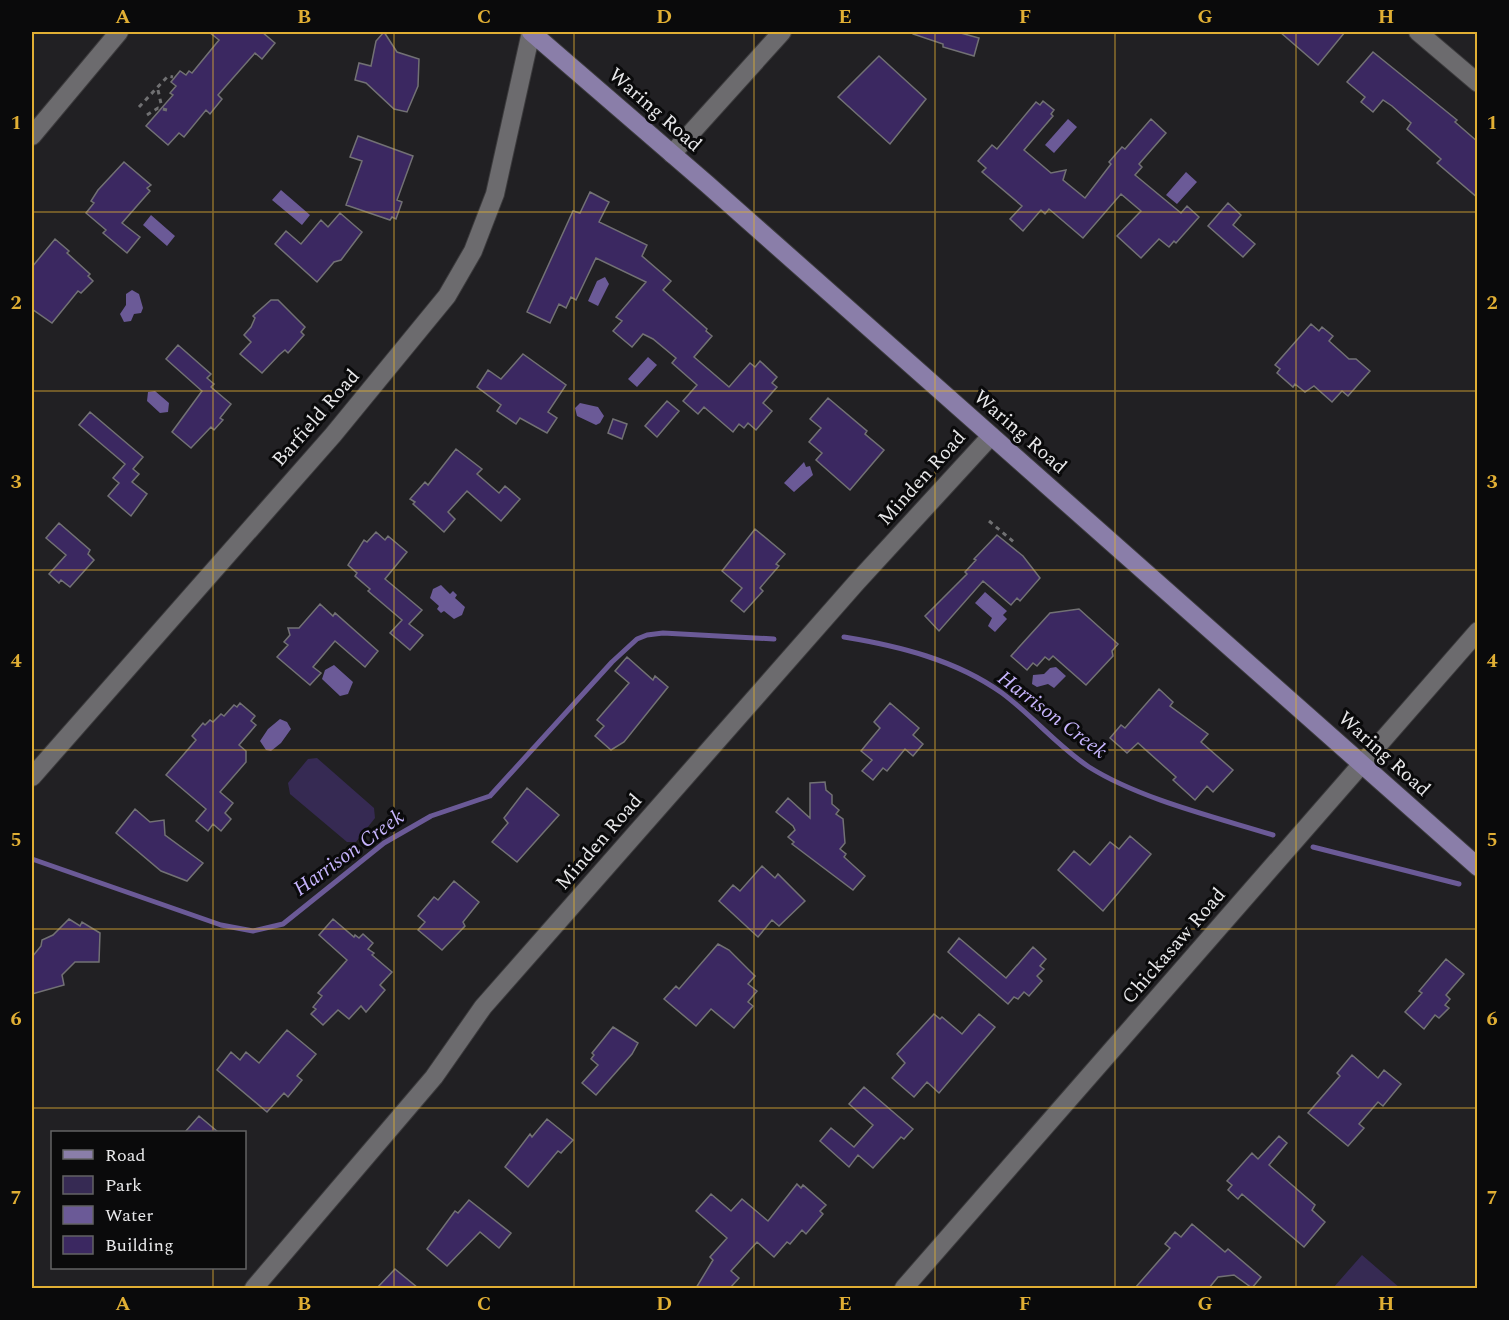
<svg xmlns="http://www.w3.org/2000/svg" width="1509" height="1320" viewBox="0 0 1509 1320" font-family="Spectral,serif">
	<rect width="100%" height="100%" fill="#212023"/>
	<path fill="#362a53" d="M317 758 374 808 375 818 356 842H347L290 794 288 783 308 759Z
		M1362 1255 1400 1288H1333Z"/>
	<path fill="#6b5a97" d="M1068 119 1077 127 1054 153 1045 145Z
		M1186 172 1197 182 1177 204 1166 195Z
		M281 190 310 215 302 225 272 200Z
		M151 215 175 236 167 246 143 225Z
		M605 277 609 284 598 306 588 301 597 281Z
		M132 290 139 294 143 308 141 313 134 314 131 321 124 322 120 314 126 305V294Z
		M648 357 657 365 637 387 628 379Z
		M155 391 169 403 168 412 160 413 147 401 148 392Z
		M580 403 598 407 604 416 600 423 596 425 577 416 575 408Z
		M804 462 806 467 810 466 813 475 794 492 784 483Z
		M441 585 450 594 453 591 457 595 455 598 465 607 462 615 454 619 444 611 441 613 437 609 439 606 430 598 433 589Z
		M985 592 1007 611 1003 615 1007 619 995 632 988 626 992 618 975 603Z
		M334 665 353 682 348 694 340 696 322 679 325 670Z
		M1056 667 1066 676 1054 688 1048 684 1037 687 1032 684 1033 675 1044 674 1050 668Z
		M280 719 287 722 291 729 281 743 271 751 266 750 260 741 268 729Z"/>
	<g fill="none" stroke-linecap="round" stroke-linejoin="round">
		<path stroke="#6b5a97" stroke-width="5" d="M844 637C899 646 956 660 1002 693 1033 716 1057 746 1089 767 1140 799 1215 817 1273 835
			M1313 847 1459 884
			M32 859 221 925 253 931 283 924 384 843 431 816 490 796 612 662 637 639 647 635 663 633 774 639"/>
	</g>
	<path fill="#3b2861" stroke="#727174" stroke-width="1.5" d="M209 32H262L275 43 262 59 255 53 218 95 222 99 210 114 206 110 184 137 179 133 168 145 146 126 173 95 170 93 176 86 171 82 180 71 186 75 189 71 192 73 219 40Z
		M384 32 397 52 419 59 418 86 407 112 394 109 366 83 355 80 359 63 371 66 376 41Z
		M913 32H957L979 38 974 56 943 47V44L913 34Z
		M1280 32H1345L1318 65Z
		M1373 52 1457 120 1455 122 1478 142V198L1437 163 1441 159 1407 129 1411 123 1392 106 1383 100 1373 112 1361 102 1365 97 1347 82Z
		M879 56 926 99 890 144 838 97Z
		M1043 101 1054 110 1051 114 1053 116 1024 150 1051 173 1066 170 1063 180 1085 198 1111 164 1109 162 1122 147 1125 149 1151 119 1166 133 1139 164 1142 167 1135 175 1181 213 1187 206 1199 217 1176 243 1174 241 1169 247 1159 239 1141 258 1117 236 1141 211 1121 194 1083 238 1049 209 1045 214 1041 210 1023 231 1010 219 1022 206 982 172 986 168 978 161 992 145 997 149 1036 102 1040 105Z
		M358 136 413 156 397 200 402 202 396 219 392 217 390 220 346 205 362 161 350 157Z
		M124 162 151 185 147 188 150 191 122 223 140 237 127 253 103 233 106 230 86 213 94 203 91 201 98 190Z
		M590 192 609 202 599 222 647 245 642 256 671 281 663 290 707 329 706 331 712 336 694 357 729 387 750 363 755 367 760 361 777 377 772 383 777 387 763 403 772 411 756 430 748 423 744 428 739 424 733 432 704 407 698 414 683 401 697 385 672 363 676 358 653 339 643 334 632 347 613 331 622 321 616 317 646 282 596 258 576 300 571 297 566 308 559 304 550 323 527 312 573 211 580 213Z
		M1228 203 1241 215 1233 225 1255 244 1243 257 1208 226Z
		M340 213 362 232 341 260 334 262 317 282 275 244 286 231 301 244 321 220 328 227Z
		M55 239 69 251 67 253 90 274 88 276 93 281 81 293 78 291 52 323 32 309V267Z
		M271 300H278L305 327 301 332 304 335 288 353 285 350 279 355 262 373 240 354 251 342 244 335 251 327 255 318 253 316Z
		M1311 324 1319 331 1322 327 1333 336 1329 341 1349 359H1356L1370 371 1348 396 1342 391 1332 402 1314 386 1305 392 1295 384 1293 387 1277 373 1280 369 1275 365Z
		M178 345 211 374 207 378 214 384 211 387 231 404 220 418 223 420 214 430 211 427 191 448 172 432 202 391 166 359Z
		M523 354 566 385 548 412 557 418 547 433 520 418 516 424 497 411 501 405 477 387 488 370 501 379Z
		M828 398 867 431 865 434 884 450 850 490 816 460 822 453 809 442 821 428 810 419Z
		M667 401 679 411 657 437 645 426Z
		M90 412 143 457 133 469 139 474 132 482 147 494 131 516 108 496 119 483 113 478 125 464 79 425Z
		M613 419 627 424 622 439 608 433Z
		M456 449 482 469 477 474 499 493 505 486 520 499 501 521 467 491 448 512 455 519 444 532 413 504 415 502 410 499 425 482 428 485Z
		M59 523 90 550 88 554 94 560 70 587 61 580 59 583 49 574 66 555 46 538Z
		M755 529 785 554 776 564 779 566 760 588 763 591 744 612 731 601 742 588 722 571Z
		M376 532 385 540 388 536 407 552 385 579 422 610 409 624 423 635 410 650 390 633 402 620 368 591 370 589 355 576 357 573 348 565 364 540 367 542Z
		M997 535 1023 556 1040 578 1020 601 1017 598 1011 605 983 581 939 631 925 616 967 574 965 572 976 560 974 559Z
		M320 604 333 616 335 613 378 651 365 667 335 641 313 667 321 673 310 685 277 657 288 645 284 642 290 635 288 628H299Z
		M1079 609 1118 644 1112 651 1113 656 1086 685 1053 656 1049 660 1045 657 1037 666 1033 663 1027 670 1011 656 1050 613Z
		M627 657 653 680 655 676 668 687 624 742 611 750 595 736 604 726 597 720 629 683 615 671Z
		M1159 689 1173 702 1170 706 1208 734 1201 742 1233 770 1213 792 1207 786 1195 800 1173 780 1176 777 1138 743 1127 753 1110 738 1121 725 1125 728Z
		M240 703 255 716 251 721 256 725 239 745 246 751V762L220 792 233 803 225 813 231 819 221 831 213 824 208 831 196 821 206 809 166 775 196 740 192 736 203 723 205 725 210 720 213 722 221 714 224 716 234 705 237 707Z
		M890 703 919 728 913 735 923 744 913 756 905 749 887 771 883 768 873 780 862 771 872 760 861 751 880 728 874 722Z
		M825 782 826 790 832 795V804L839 810 836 814 843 819 845 843 840 849 846 854 844 857 865 876 853 890 792 844 794 842 788 837 795 830 793 826 776 812 788 798 810 818V783Z
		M527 788 559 815 517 862 492 842 508 823 504 818Z
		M135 809 150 822 164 820 165 835 203 863 187 881 161 871 116 833Z
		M1130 836 1151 854 1103 911 1058 870 1074 851 1090 865 1110 842 1119 849Z
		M762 866 775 878 778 874 805 901 779 926 772 920 758 937 719 901 733 885 740 891Z
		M454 881 479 902 463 922 465 926 442 950 418 930 425 922 418 916 434 897 438 900Z
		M69 919 80 926 82 922 100 933 99 962H75L62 975 64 985 32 994V957L41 946 42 940 53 935Z
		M333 919 354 937 355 935 359 938 363 934 373 943 368 949 374 953 372 955 392 972 380 985 385 990 366 1012 361 1006 349 1019 338 1010 323 1025 311 1014 316 1009 313 1007 322 996 318 993 347 960 319 935Z
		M959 938 1006 978 1033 947 1046 959 1040 966 1044 969 1037 976 1042 981 1029 996 1024 992 1018 999 1014 997 1008 1004 948 952Z
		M718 944 729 950 755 976 748 984 757 991 748 1002 753 1006 734 1028 711 1009 696 1026 664 999 676 986 679 989Z
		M1446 959 1464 974 1446 995 1450 999 1445 1005 1449 1008 1439 1018 1435 1015 1424 1029 1405 1012 1422 993 1419 991Z
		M934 1014 940 1019 942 1017 962 1034 979 1014 995 1027 939 1093 927 1082 914 1097 892 1078 905 1063 897 1054Z
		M613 1027 638 1043 632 1054 596 1095 582 1083 598 1065 591 1059 594 1055 592 1053Z
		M287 1030 316 1054 297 1076 302 1080 288 1097 284 1093 267 1112 217 1070 231 1052 240 1060 246 1052 259 1063Z
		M1352 1055 1378 1078 1384 1070 1401 1084 1383 1106 1378 1102 1359 1124 1364 1128 1348 1146 1308 1113 1340 1076 1337 1073Z
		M864 1087 913 1129 904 1139 901 1137 873 1168 858 1155 849 1167 820 1141 831 1128 854 1147 873 1125 849 1104Z
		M199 1116 218 1132H185Z
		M547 1119 573 1140 561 1153 558 1151 528 1187 505 1167 530 1134 532 1137Z
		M1279 1136 1287 1143 1269 1165 1315 1205 1312 1210 1325 1222 1304 1247 1242 1194 1238 1199 1228 1190 1232 1185 1227 1181 1252 1153 1258 1159Z
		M797 1184 801 1188 803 1185 826 1205 820 1211 823 1214 806 1234 802 1230 790 1244 787 1242 774 1257 757 1242 731 1271 739 1278 730 1288H696L713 1260 710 1257 727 1238 696 1211 711 1194 731 1211 742 1199 768 1221Z
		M469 1200 511 1233 499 1248 480 1232 447 1266 427 1249 455 1211 458 1213Z
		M1192 1224 1225 1252 1228 1249 1261 1277 1252 1288 1234 1275 1218 1277 1209 1288H1135L1170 1248 1165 1244 1175 1232 1181 1237Z
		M395 1269 418 1288H377Z"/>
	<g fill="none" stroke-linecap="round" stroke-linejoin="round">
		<defs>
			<path id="minor" d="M1418 32 1478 83
				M32 136 119 32
				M672 154 782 32
				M32 777 333 435 447 296 473 251 495 194 531 32
				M254 1288 434 1077 483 1007 856 583 991 436
				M904 1288 1478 631"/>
			<path id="major" d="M531 32 707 184 1478 867"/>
		</defs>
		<use href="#minor" stroke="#3c3b3d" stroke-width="20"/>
		<use href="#major" stroke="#3c3b3d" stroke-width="20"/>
		<path stroke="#707072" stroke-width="3" stroke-dasharray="4.5 4.5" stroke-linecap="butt" d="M158 90 162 108
			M139 107 168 76 173 77
			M147 115 158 108 167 110
			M989 521 1015 543"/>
		<use href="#minor" stroke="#6c6b6e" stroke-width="18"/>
		<use href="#major" stroke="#8a7ea9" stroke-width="18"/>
	</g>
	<path fill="none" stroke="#e1af34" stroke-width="1.5" stroke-opacity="0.55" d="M213 32V1132M394 32V1288M574 32V1288M754 32V1288M935 32V1288M1115 32V1288M1296 32V1288M32 212H1478M32 391H1478M32 570H1478M32 750H1478M32 929H1478M32 1108H1478M213 1268V1288"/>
	<g text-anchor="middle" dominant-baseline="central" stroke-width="6" stroke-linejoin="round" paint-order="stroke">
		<g font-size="20" fill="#e8e8ea" stroke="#0a0a0b">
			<text transform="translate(655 110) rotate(41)">Waring Road</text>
			<text transform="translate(316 418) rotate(-49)">Barfield Road</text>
			<text transform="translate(1020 432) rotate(41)">Waring Road</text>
			<text transform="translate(922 478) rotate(-48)">Minden Road</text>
			<text transform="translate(1384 754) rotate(42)">Waring Road</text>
			<text transform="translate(599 842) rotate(-49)">Minden Road</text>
			<text transform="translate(1174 946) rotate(-49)">Chickasaw Road</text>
		</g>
		<g font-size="21" font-style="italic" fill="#c6b4fc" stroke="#0a0a0b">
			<text transform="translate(1052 715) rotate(37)">Harrison Creek</text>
			<text transform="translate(349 853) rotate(-36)">Harrison Creek</text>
		</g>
	</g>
	<rect width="1509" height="1320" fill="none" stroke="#0a0a0b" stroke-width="66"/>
	<rect x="51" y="1131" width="195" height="138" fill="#0a0a0b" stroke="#636364" stroke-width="1.5"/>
	<rect x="63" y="1150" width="30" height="9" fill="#8a7ea9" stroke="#636364" stroke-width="1.5"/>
	<text x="105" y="1161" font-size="18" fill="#e8e8ea">Road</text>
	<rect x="63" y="1176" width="30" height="18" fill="#362a53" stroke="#636364" stroke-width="1.5"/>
	<text x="105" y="1191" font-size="18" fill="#e8e8ea">Park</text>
	<rect x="63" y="1206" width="30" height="18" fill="#6b5a97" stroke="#636364" stroke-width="1.5"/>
	<text x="105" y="1221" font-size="18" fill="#e8e8ea">Water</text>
	<rect x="63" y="1236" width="30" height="18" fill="#3b2861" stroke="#636364" stroke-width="1.5"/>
	<text x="105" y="1251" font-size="18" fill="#e8e8ea">Building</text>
	<rect x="33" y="33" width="1443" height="1254" fill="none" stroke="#e1af34" stroke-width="2"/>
	<g font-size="20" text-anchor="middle" font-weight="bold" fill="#e1af34">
		<text x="123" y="23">A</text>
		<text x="304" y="23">B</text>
		<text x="484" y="23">C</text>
		<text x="664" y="23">D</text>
		<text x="845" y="23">E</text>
		<text x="1025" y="23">F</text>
		<text x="1205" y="23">G</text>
		<text x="1386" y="23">H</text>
		<text x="16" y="129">1</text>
		<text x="1492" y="129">1</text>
		<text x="16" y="309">2</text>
		<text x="1492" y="309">2</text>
		<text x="16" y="488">3</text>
		<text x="1492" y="488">3</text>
		<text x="16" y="667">4</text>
		<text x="1492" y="667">4</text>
		<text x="16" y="846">5</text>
		<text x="1492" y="846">5</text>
		<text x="16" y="1025">6</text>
		<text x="1492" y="1025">6</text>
		<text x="16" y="1204">7</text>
		<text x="1492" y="1204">7</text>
		<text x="123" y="1310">A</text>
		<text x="304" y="1310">B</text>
		<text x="484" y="1310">C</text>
		<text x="664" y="1310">D</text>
		<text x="845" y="1310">E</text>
		<text x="1025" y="1310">F</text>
		<text x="1205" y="1310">G</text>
		<text x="1386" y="1310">H</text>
	</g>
</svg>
